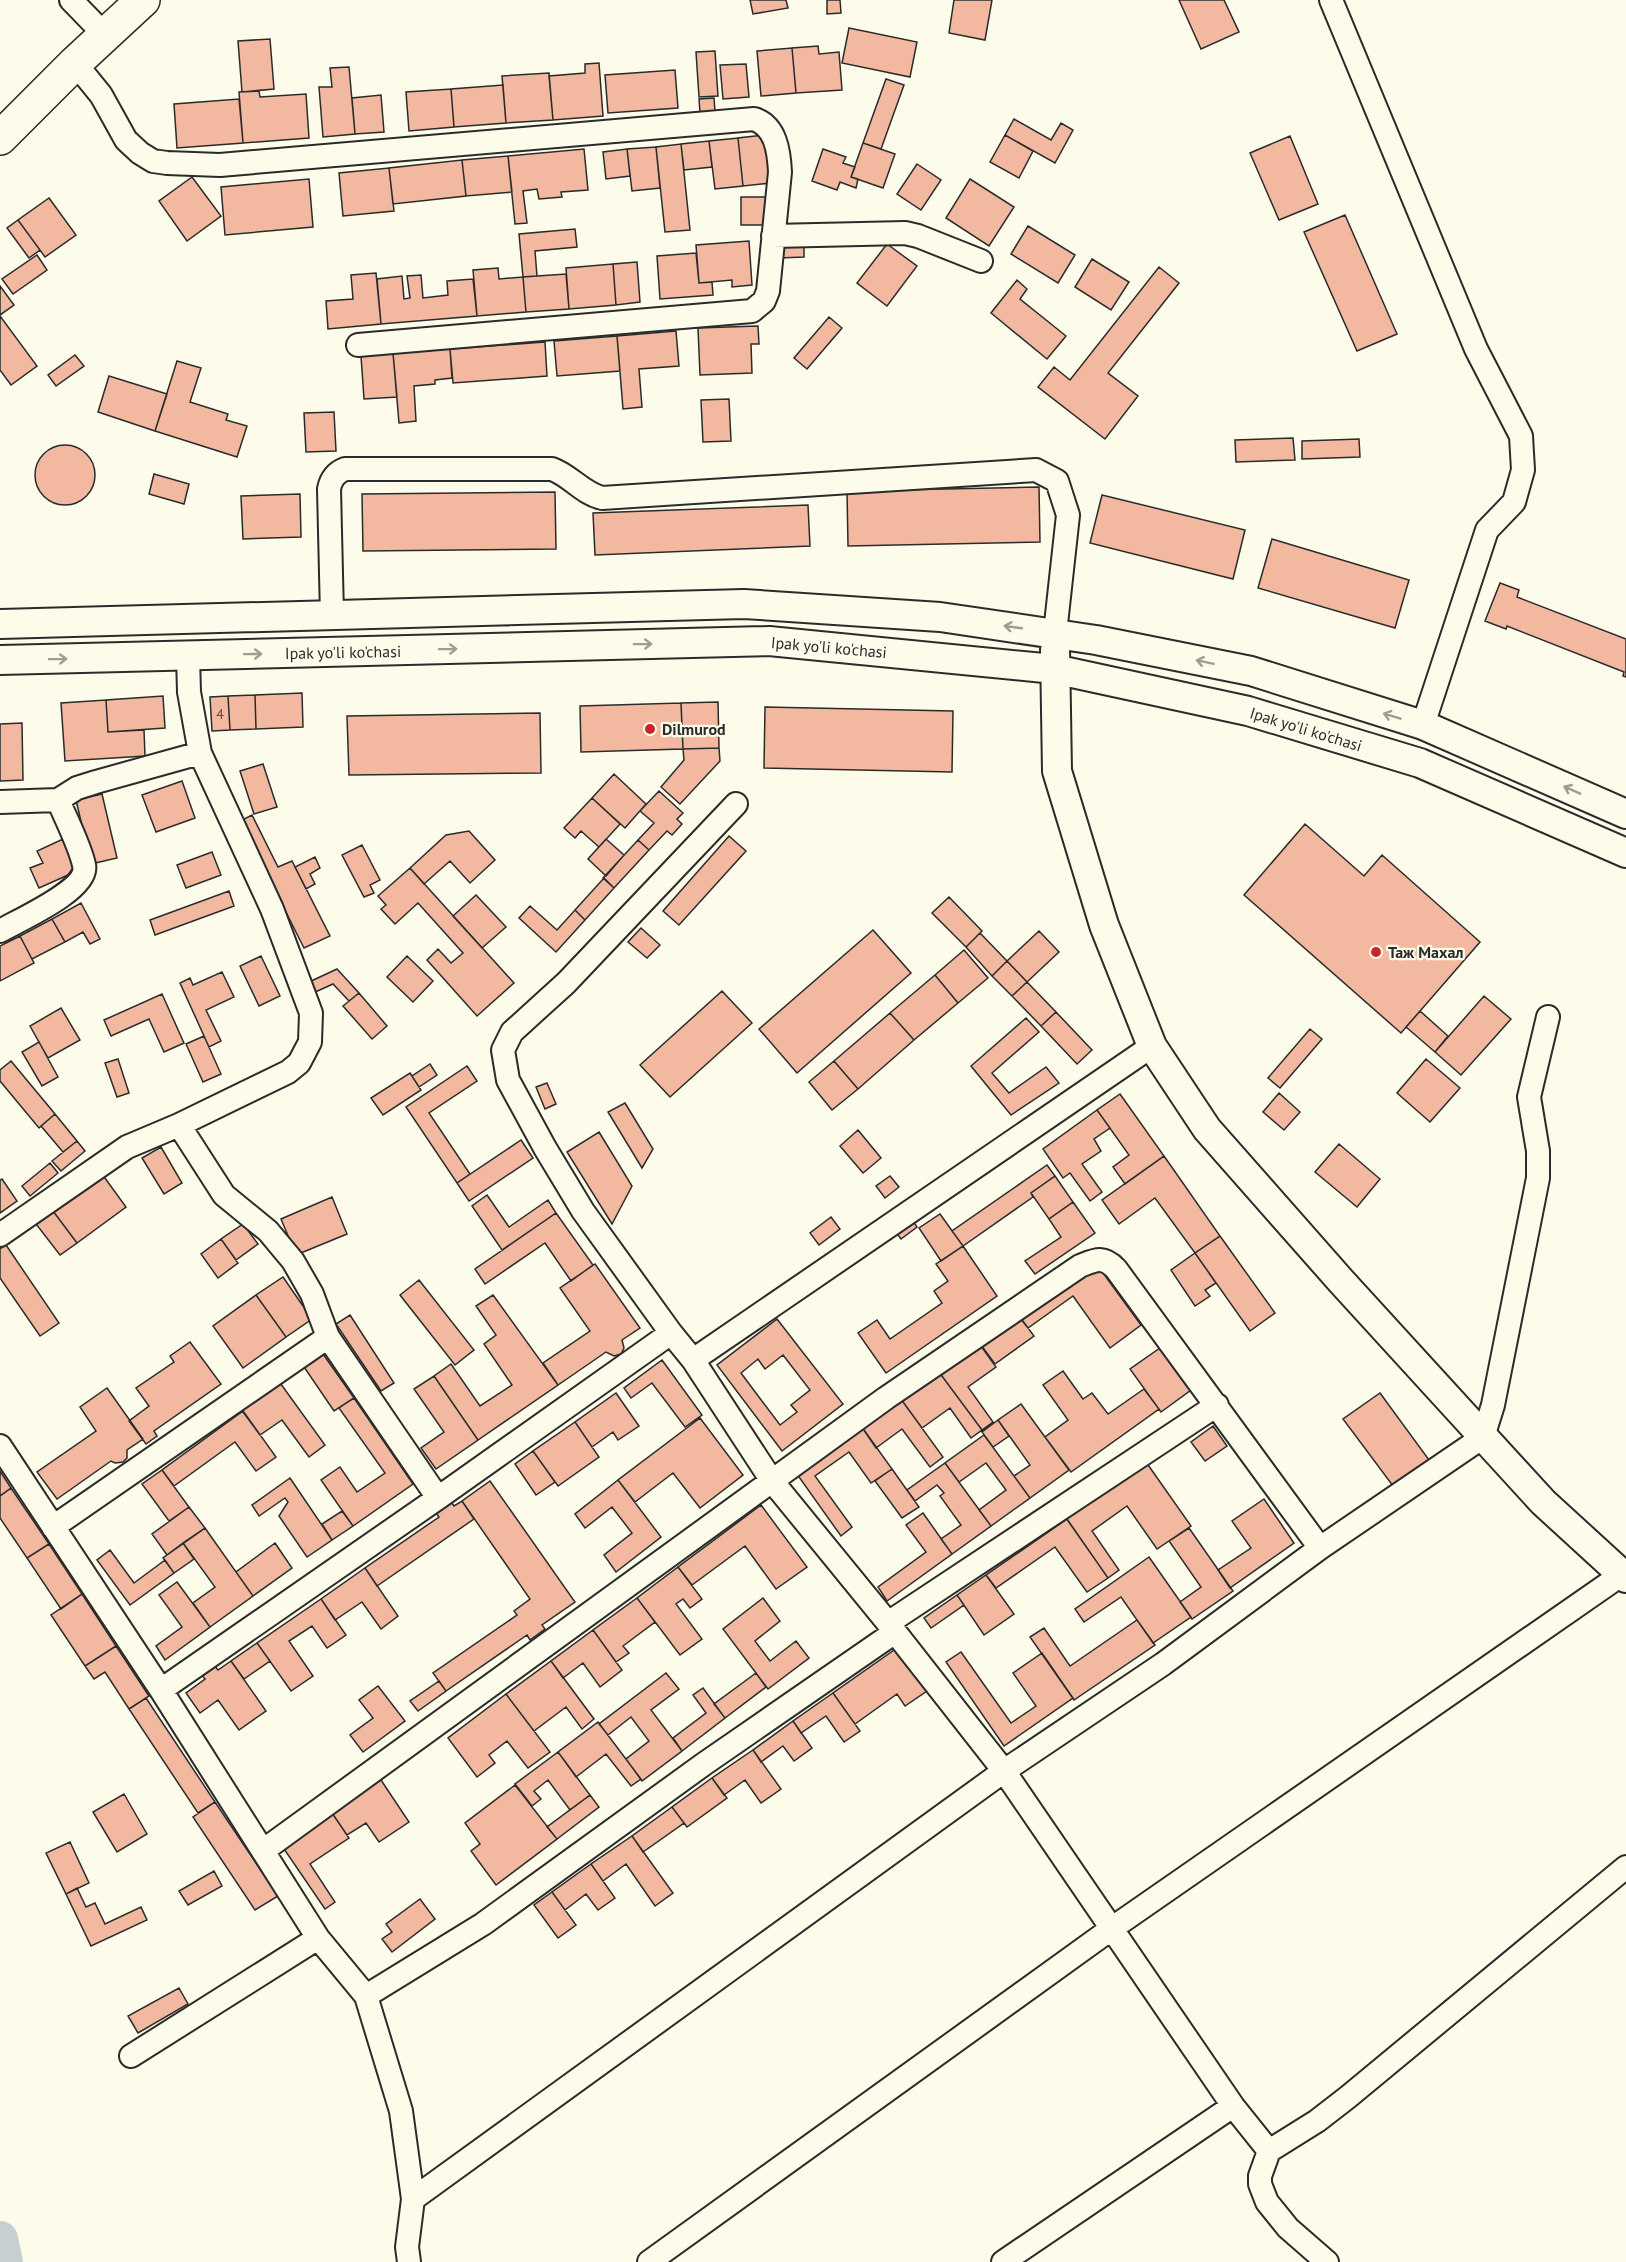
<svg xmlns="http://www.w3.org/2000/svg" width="1626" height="2262" viewBox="0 0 1626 2262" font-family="'PT Sans',sans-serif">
	<rect width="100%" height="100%" fill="#fdfbea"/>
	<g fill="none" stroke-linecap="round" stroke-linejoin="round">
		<path stroke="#c7d0d0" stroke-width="36" d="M0 2239 5 2262"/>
	</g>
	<path fill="#f2b8a0" stroke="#2b2b2b" stroke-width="1.5" fill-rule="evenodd" d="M750 0H786L788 8 753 14Z
		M827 0H840L841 13 827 14Z
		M954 0H992L985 40 949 33Z
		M1179 0H1224L1239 32 1201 49Z
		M849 28 917 42 910 77 842 63Z
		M270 39 274 89 242 92 238 41Z
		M818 46 819 54 839 52 842 90 796 93 792 48Z
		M792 48 796 93 761 96 757 51Z
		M715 51 718 96 699 97 696 52Z
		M599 63 603 116 553 120 549 76 585 73V64Z
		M746 64 749 97 723 99 720 65Z
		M349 67 355 134 323 137 319 87H332L330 68Z
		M675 70 678 108 608 113 605 75Z
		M549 73 553 120 506 123 502 76Z
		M886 79 904 85 881 149 863 143Z
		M503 85 506 123 454 127 451 89Z
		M451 89 454 127 409 131 406 92Z
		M259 91 260 97 306 94 309 138 243 143 239 92Z
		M381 95 384 132 355 134 352 98Z
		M714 98 715 111 700 112 699 99Z
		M239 99 243 143 177 148 174 104Z
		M1014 119 1051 140 1061 123 1073 130 1055 163 1005 135Z
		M765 135 770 183 743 186 738 138Z
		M1005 135 1033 151 1019 178 990 162Z
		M1290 136 1318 204 1279 220 1250 153Z
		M738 138 743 186 715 189 709 141Z
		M709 141 712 167 684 170 681 144Z
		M863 143 895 154 883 188 851 177Z
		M681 144 690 230 665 232 656 147Z
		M656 147 660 188 632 191 627 149Z
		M584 149 588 190 561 192 562 197 539 199 537 189 523 191 527 223 515 224 508 156Z
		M627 149 630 176 606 179 603 152Z
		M823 149 846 157 843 163 855 167 851 177 858 179 856 188 840 182 837 190 812 181Z
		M508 156 512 192 466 196 462 160Z
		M462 160 466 196 393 204 389 168Z
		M917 164 941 180 921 210 897 194Z
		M389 168 394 211 343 216 339 173Z
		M192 177 221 216 187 241 159 201Z
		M309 179 313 227 225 235 221 187Z
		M970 179 1014 207 989 246 946 218Z
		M741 197H768V225H741Z
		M49 198 76 235 45 257 18 220Z
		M1345 215 1397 334 1357 351 1304 232Z
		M18 220 40 250 29 258 7 228Z
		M1028 226 1075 255 1058 283 1011 254Z
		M575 229 577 247 535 251 537 276 523 277 519 234Z
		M749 241 752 285 732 287V280L699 283 696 245Z
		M804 243V257L779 258 778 244Z
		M887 244 917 266 887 306 857 283Z
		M696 253 699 283 712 282 713 295 660 299 657 256Z
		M37 255 47 270 13 294 2 279Z
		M1092 259 1129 282 1111 310 1075 287Z
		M637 262 640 302 616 305 613 264Z
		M613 264 616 305 569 309 566 268Z
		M1159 267 1179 283 1108 373 1138 396 1105 439 1038 387 1054 367 1070 380Z
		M498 268 499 279 523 277 526 312 477 316 473 270Z
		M376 273 381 324 328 329 326 301 353 299 351 275Z
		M566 274 569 309 526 312 523 277Z
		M421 275 423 298 448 295 447 281 473 279 477 316 381 324 377 279 402 276 404 299 410 298 407 276Z
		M1017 280 1027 289 1020 299 1066 336 1047 359 991 313Z
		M0 286 14 305 0 315Z
		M0 316 37 366 11 385 0 370Z
		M829 317 842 328 807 369 794 358Z
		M758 326 759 344H751L752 373 700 375 698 328Z
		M676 331 679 366 639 369 642 407 623 409 617 336Z
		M617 336 620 371 557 376 554 341Z
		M545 342 547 376 453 383 450 349Z
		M450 349 452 378 435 380V384L414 386 416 421 399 423 393 353Z
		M393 353 397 397 364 399 361 356Z
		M75 355 84 366 56 386 48 375Z
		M177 361 201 368 190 402 228 414 226 420 247 426 237 457 155 431Z
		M109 376 167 394 155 431 98 412Z
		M729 399 731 441 703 442 701 400Z
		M334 412 336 451 306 452 304 413Z
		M1293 438 1295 460 1236 462 1235 440Z
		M1359 439 1360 457 1302 459V441Z
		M35 475a30 30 0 1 1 60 0a30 30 0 1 1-60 0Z
		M154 474 189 484 184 504 149 494Z
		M1039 487 1040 542 848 546 847 491Z
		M555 492 556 549 363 551 362 494Z
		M300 494 301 537 243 539 241 496Z
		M1102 495 1245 530 1233 579 1090 543Z
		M808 505 810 546 595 555 593 513Z
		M1272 539 1409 580 1395 628 1258 588Z
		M1500 583 1519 590 1517 597 1626 639V677L1623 676 1624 672 1507 626 1506 629 1485 621Z
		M302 693 303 727 256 729 255 695Z
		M255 695 256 729 230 730 228 696Z
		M163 696 165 728 108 732 106 700Z
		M228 696 230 730 212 731 210 697Z
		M106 700 108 732 144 730 145 756 65 761 61 703Z
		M718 702 719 748 683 749 681 703Z
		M681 703 683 749 581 752 580 706Z
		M765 707 953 711 952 772 764 768Z
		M540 713 541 773 349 775 347 716Z
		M22 723 23 780 0 781V724Z
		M719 748 720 761 680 804 661 787 684 760 683 749Z
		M263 764 277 807 254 814 240 771Z
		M614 774 646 804 625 828 592 798Z
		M182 781 195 818 156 832 142 795Z
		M659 791 683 813 677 819 682 824 672 835 667 831 649 850 638 840 654 823 640 811Z
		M102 794 117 858 91 864 76 800Z
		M592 798 620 824 599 847 581 831 575 838 564 828Z
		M252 815 278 867 292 861 330 936 304 948 240 821Z
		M1305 824 1364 876 1382 855 1480 942 1401 1033 1244 895Z
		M469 831 495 860 470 883 450 861 424 884 410 868 446 835Z
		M729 836 746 851 679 925 663 911Z
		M63 839 77 871 39 888 30 868 43 863 37 851Z
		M606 839 624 855 606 876 588 859Z
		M638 840 649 850 614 888 603 878Z
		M362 845 380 880 370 885 374 893 364 897 342 855Z
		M212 852 221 875 186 888 177 865Z
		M315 857 320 868 310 874 315 884 306 889 295 867Z
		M410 868 514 983 477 1016 427 960 438 949 451 963 463 953 418 903 395 924 381 909 386 905 378 896Z
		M604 878 614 888 585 920 575 910Z
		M229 891 234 906 155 935 150 920Z
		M476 895 506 927 482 948 453 916Z
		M949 897 982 931 966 947 932 913Z
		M81 903 100 939 90 944 83 932 65 942 52 919Z
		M530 906 557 930 575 910 585 920 556 952 519 918Z
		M52 919 65 942 32 959 20 936Z
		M641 928 660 945 647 958 628 942Z
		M873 930 911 973 797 1073 759 1029Z
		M1039 931 1059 952 1027 982 1007 961Z
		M980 933 1007 961 992 976 966 947Z
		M20 936 34 963 0 981V946Z
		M964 950 988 978 958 1003 935 975Z
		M261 956 280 996 259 1006 240 966Z
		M407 956 433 981 413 1002 387 977Z
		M1007 961 1027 982 1012 996 992 976Z
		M337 969 359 993 349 1001 333 984 311 994 307 983Z
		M222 972 234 997 206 1010 221 1041 209 1047 180 983 190 978 193 985Z
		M935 975 958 1003 914 1040 890 1013Z
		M1027 982 1056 1012 1041 1026 1012 996Z
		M722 991 752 1023 670 1097 640 1065Z
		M359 993 387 1026 372 1039 343 1006Z
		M162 994 184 1043 164 1052 149 1019 111 1036 104 1020Z
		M1484 996 1511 1019 1461 1075 1435 1052Z
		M61 1008 80 1040 48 1058 30 1026Z
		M1420 1011 1448 1036 1435 1052 1406 1027Z
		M1056 1012 1092 1050 1077 1064 1041 1026Z
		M890 1013 914 1040 858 1089 834 1061Z
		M1026 1018 1039 1032 992 1073 1009 1093 1046 1067 1059 1083 1011 1115 971 1066Z
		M1310 1029 1322 1039 1280 1088 1268 1078Z
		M204 1036 221 1074 203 1082 186 1044Z
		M39 1042 58 1077 42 1086 22 1052Z
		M118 1059 129 1093 117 1097 105 1063Z
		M1426 1059 1460 1088 1430 1122 1397 1093Z
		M11 1061 55 1114 39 1128 0 1081V1070Z
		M834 1061 858 1089 832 1110 809 1082Z
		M430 1064 437 1075 419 1087 412 1076Z
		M467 1066 477 1081 429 1113 470 1174 457 1183 406 1107Z
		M410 1073 421 1090 383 1115 371 1098Z
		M547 1083 556 1104 545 1109 536 1087Z
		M1279 1093 1300 1112 1284 1130 1263 1112Z
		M1120 1094 1164 1156 1125 1184 1113 1167 1129 1155 1097 1110Z
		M625 1103 653 1149 642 1168 608 1112Z
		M1097 1110 1110 1128 1094 1139 1101 1151 1082 1164 1102 1192 1090 1201 1070 1173 1063 1178 1043 1149Z
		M55 1114 77 1141 63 1152 41 1126Z
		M858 1130 881 1158 863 1173 840 1146Z
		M599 1132 632 1186 612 1224 567 1152Z
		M521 1140 533 1158 469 1201 457 1183Z
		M77 1141 85 1151 61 1171 52 1161Z
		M1339 1144 1380 1179 1357 1207 1315 1172Z
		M161 1147 182 1183 164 1194 142 1158Z
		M1164 1156 1220 1236 1195 1253 1155 1198 1119 1224 1102 1200Z
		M50 1163 58 1173 30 1196 22 1186Z
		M1047 1165 1055 1176 1031 1193 1033 1197 963 1246 952 1231Z
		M102 1174 126 1207 77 1243 53 1211Z
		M890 1176 899 1187 885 1198 876 1186Z
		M1055 1176 1073 1202 1049 1219 1031 1193Z
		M2 1179 17 1201 0 1213V1180Z
		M487 1195 509 1227 548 1200 556 1213 502 1250 472 1206Z
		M332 1197 347 1234 296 1255 281 1219Z
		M1073 1202 1095 1233 1035 1274 1025 1261 1061 1237 1049 1219Z
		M53 1211 77 1243 60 1255 36 1224Z
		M556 1213 593 1265 571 1281 545 1243 485 1284 475 1269Z
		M940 1214 963 1246 941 1261 919 1228Z
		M831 1217 840 1229 819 1245 810 1233Z
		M911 1218 917 1227 901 1239 895 1231Z
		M243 1224 258 1244 236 1260 221 1239Z
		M1220 1236 1275 1313 1250 1331 1195 1253Z
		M221 1239 238 1263 218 1278 201 1254Z
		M6 1245 59 1323 40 1336 0 1278V1249Z
		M963 1246 997 1296 886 1373 858 1333 877 1320 890 1339 942 1303 934 1291 948 1281 936 1264Z
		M1195 1253 1216 1283 1205 1290 1210 1296 1195 1306 1171 1270Z
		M1095 1262 1141 1325 1110 1348 1073 1296 1028 1328 1019 1317Z
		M595 1264 640 1328 622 1340 624 1348 621 1354 614 1356 606 1352 558 1385 543 1363 590 1331 560 1288Z
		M283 1277 312 1319 286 1337 256 1295Z
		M419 1280 474 1350 455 1365 400 1295Z
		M256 1295 286 1337 243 1368 213 1326Z
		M493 1295 558 1385 478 1440 434 1376 451 1364 480 1406 512 1385 484 1344 496 1335 476 1306Z
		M1017 1313 1034 1336 995 1364 978 1341Z
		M350 1315 394 1383 381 1391 336 1324Z
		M777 1319 843 1404 782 1451 717 1365ZM783 1355 810 1390 791 1405 797 1412 780 1425 741 1373 758 1359 765 1369Z
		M976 1339 996 1367 968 1387 993 1422 982 1430 936 1368Z
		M190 1342 221 1384 154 1431 157 1436 146 1444 129 1421 149 1406 136 1388 174 1362 170 1356Z
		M1160 1348 1191 1390 1161 1412 1130 1369Z
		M323 1354 354 1398 334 1411 304 1367Z
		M662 1360 702 1415 685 1427 652 1383 631 1398 624 1388Z
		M936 1368 982 1430 971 1438 950 1408 922 1428 898 1395Z
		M1063 1371 1083 1399 1092 1393 1108 1414 1144 1389 1159 1409 1071 1472 1045 1437 1068 1420 1043 1385Z
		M434 1376 478 1440 436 1469 421 1448 444 1432 414 1389Z
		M278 1380 325 1445 309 1457 282 1420 260 1435 240 1408Z
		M107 1388 143 1439 127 1450V1458L123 1462 115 1463 111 1461 57 1499 37 1472 96 1431 80 1407Z
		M616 1393 639 1426 618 1440 613 1432 592 1447 575 1422Z
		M1380 1393 1432 1464 1396 1490 1343 1419Z
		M898 1395 943 1457 930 1467 902 1429 876 1448 859 1423Z
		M354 1398 413 1484 353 1526 321 1480 340 1467 357 1492 385 1473 339 1408Z
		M1021 1404 1069 1470 1030 1498 1014 1476 1030 1465 998 1420Z
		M243 1411 276 1457 256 1471 235 1442 174 1486 162 1470Z
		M700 1418 743 1475 700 1508 673 1473 635 1502 618 1480Z
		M998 1420 1009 1436 993 1447 982 1432Z
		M575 1422 599 1457 558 1486 533 1451Z
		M859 1423 892 1469 871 1483 849 1452 815 1476 852 1527 841 1536 794 1470Z
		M1213 1426 1227 1446 1205 1461 1191 1442Z
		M984 1435 1030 1498 991 1526 979 1510 1006 1490 986 1463 959 1482 945 1463Z
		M533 1451 555 1482 536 1495 515 1464Z
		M1146 1462 1191 1526 1157 1549 1127 1506 1092 1531 1119 1570 1108 1578 1066 1518Z
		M945 1463 991 1526 952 1554 941 1539 961 1525 940 1496 944 1493 937 1485 915 1501 907 1490Z
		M892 1469 919 1507 902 1518 875 1481Z
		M162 1470 189 1507 169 1521 142 1484Z
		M0 1471 11 1488 0 1496Z
		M290 1478 332 1540 307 1557 279 1516 288 1502 285 1498 259 1516 252 1505Z
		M618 1480 661 1537 616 1572 604 1555 632 1533 612 1507 585 1528 575 1514Z
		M490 1481 575 1602 542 1625 545 1629 530 1640 527 1635 446 1691 433 1673 517 1615 514 1611 530 1599 462 1501Z
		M11 1488 49 1544 27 1558 0 1518V1496Z
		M1264 1499 1294 1543 1230 1588 1218 1570 1251 1548 1232 1521Z
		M450 1500 454 1506 462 1501 474 1519 377 1586 365 1568 439 1517 434 1510Z
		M761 1505 807 1567 776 1589 745 1546 692 1585 678 1567Z
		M189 1507 205 1528 167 1555 152 1534Z
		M342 1511 353 1526 332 1540 322 1524Z
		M923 1513 952 1554 887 1601 878 1587 926 1552 906 1525Z
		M1067 1519 1108 1578 1087 1592 1055 1547 996 1588 986 1575Z
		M205 1528 253 1596 210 1627 193 1603 215 1587 183 1543Z
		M1189 1528 1233 1591 1192 1619 1180 1602 1201 1587 1169 1541Z
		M183 1543 194 1559 174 1573 163 1558Z
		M275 1543 292 1568 253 1596 236 1572Z
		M49 1544 82 1594 61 1609 27 1558Z
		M110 1550 134 1583 165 1560 174 1573 130 1605 97 1560Z
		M1149 1557 1191 1617 1153 1643 1121 1597 1084 1622 1075 1609Z
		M678 1567 702 1599 690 1608 683 1599 676 1604 702 1639 680 1655 637 1598Z
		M365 1568 398 1616 381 1629 362 1602 335 1620 321 1599Z
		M986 1575 1014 1614 984 1635 957 1595Z
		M177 1582 210 1627 165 1660 156 1646 182 1627 159 1595Z
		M82 1594 116 1646 85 1666 51 1615Z
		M957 1595 964 1605 931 1628 924 1618Z
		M637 1598 655 1622 623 1646 629 1653 616 1662 593 1630Z
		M763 1598 780 1621 755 1641 770 1661 796 1641 809 1658 768 1689 723 1629Z
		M321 1599 346 1635 327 1648 312 1626 289 1641 313 1676 291 1691 257 1643Z
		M1137 1620 1155 1645 1074 1700 1030 1637 1044 1628 1070 1666Z
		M593 1630 622 1670 600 1687 583 1663 563 1678 551 1661Z
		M257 1643 270 1661 244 1679 231 1661Z
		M116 1646 149 1696 129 1709 105 1672 94 1679 85 1666Z
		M897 1648 927 1691 905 1706 897 1694 855 1724 833 1693Z
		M961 1652 1011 1723 1036 1706 1013 1673 1042 1653 1073 1698 1004 1746 946 1662Z
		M231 1661 266 1711 239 1730 218 1700 200 1713 186 1693 205 1679 201 1674 214 1665 218 1670Z
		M551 1661 594 1719 582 1729 566 1707 534 1731 506 1694Z
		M666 1673 679 1689 651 1710 682 1751 642 1781 626 1759 649 1741 631 1717 608 1735 599 1724Z
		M756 1673 766 1687 725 1718 714 1704Z
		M439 1681 446 1691 418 1711 410 1701Z
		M378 1686 405 1721 363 1752 350 1735 373 1718 359 1700Z
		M703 1688 725 1718 682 1751 673 1738 706 1713 693 1695Z
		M833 1693 860 1731 844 1742 826 1716 801 1733 793 1721Z
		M506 1694 550 1752 528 1768 507 1741 489 1755 495 1763 477 1777 448 1738Z
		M146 1698 215 1802 198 1813 129 1709Z
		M793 1721 812 1748 794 1761 783 1746 761 1762 753 1750Z
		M598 1722 641 1779 631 1786 606 1754 576 1777 558 1752Z
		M753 1750 781 1789 761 1803 745 1780 724 1795 712 1778Z
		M558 1752 590 1795 570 1810 548 1780 534 1791 541 1799 532 1806 515 1784Z
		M712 1778 727 1798 687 1827 672 1807Z
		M381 1780 409 1822 379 1842 366 1823 347 1835 332 1813Z
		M515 1785 557 1839 496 1885 471 1851 480 1844 465 1823Z
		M124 1794 147 1834 117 1852 93 1812Z
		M590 1795 599 1807 557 1839 547 1827Z
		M215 1802 278 1896 255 1910 193 1817Z
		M672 1807 684 1823 643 1852 632 1836Z
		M332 1813 349 1838 310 1864 335 1902 325 1909 282 1846Z
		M632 1836 673 1893 655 1906 626 1864 603 1881 591 1864Z
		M70 1842 89 1883 66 1894 46 1853Z
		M591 1864 615 1898 598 1910 586 1894 565 1910 552 1892Z
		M214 1871 222 1886 188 1905 179 1891Z
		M77 1888 86 1907 95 1903 105 1924 141 1907 147 1920 91 1946 66 1894Z
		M552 1892 576 1925 558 1938 534 1905Z
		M420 1899 435 1919 392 1952 382 1939 392 1932 386 1924Z
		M179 1988 188 2004 138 2033 128 2016Z"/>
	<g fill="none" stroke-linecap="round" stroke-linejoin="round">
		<defs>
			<path id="minor" d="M71 0 105 35
				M1331 0 1476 349 1521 436 1523 470 1514 502 1487 530 1423 725
				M75 63 101 95 126 140 140 153 153 161 167 163 220 165 754 119C776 126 779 152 780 172L768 291 764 301 752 311 358 345
				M773 236 905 233 918 236 981 261
				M332 615 329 489C331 479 335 473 345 469H552C571 476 582 493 602 498L1036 470 1057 481 1068 515 1055 633
				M0 802 58 800 77 788 96 782 200 753
				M736 804 566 983 512 1032 503 1050 508 1080 545 1148 583 1211 671 1333 693 1360 772 1481 888 1623 1004 1771 1233 2106 1269 2151
				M0 931C19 920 90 889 84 865 80 846 66 819 58 800
				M179 1125 224 1195 268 1231 293 1261 312 1294 328 1337 438 1498
				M0 1235 127 1147 179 1125 288 1072 299 1063 310 1042 311 1013 272 909 200 753 189 692 188 656
				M693 1360 1152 1046
				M0 1446 161 1690 318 1938 366 1996 401 2111 413 2199 407 2247 409 2262
				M53 1527 328 1337
				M888 1623 1217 1405
				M161 1690 438 1498 671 1333
				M264 1850 886 1398 1080 1266C1095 1260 1103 1255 1116 1269L1320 1548
				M366 1996 483 1924 704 1764 895 1632
				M131 2056 318 1938
				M413 2199 1004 1771 1163 1664 1320 1548 1483 1437 1493 1405 1538 1178V1151L1529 1097 1548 1017
				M649 2262 1111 1929 1621 1575
				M1003 2262 1233 2106
				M1327 2262 1288 2228 1267 2202 1260 2184V2176L1269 2151 1317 2121 1348 2097 1626 1867"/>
			<path id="major" d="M0 624 744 604 940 617 1096 640 1251 671 1423 725 1626 814
				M1055 650 1057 771 1104 925 1152 1046 1207 1129 1341 1281 1543 1502 1626 1578
				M0 660 769 641 1054 669 1248 711 1420 763 1626 853"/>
			<path id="highway" d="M0 138 75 63 143 0"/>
		</defs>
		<use href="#minor" stroke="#2b2b2b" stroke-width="26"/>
		<use href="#major" stroke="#2b2b2b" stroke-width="32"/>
		<use href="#highway" stroke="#2b2b2b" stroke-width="36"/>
		<use href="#minor" stroke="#fdfbea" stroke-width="22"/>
		<use href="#major" stroke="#fdfbea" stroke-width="28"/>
		<use href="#highway" stroke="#fdfbea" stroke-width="33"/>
	</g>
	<defs><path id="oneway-shaft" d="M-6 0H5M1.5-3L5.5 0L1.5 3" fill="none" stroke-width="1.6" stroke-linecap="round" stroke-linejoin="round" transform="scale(1.5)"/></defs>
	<g stroke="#9e9d94">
		<use href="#oneway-shaft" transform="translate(1013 627) rotate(-172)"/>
		<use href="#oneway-shaft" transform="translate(643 644) rotate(-1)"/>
		<use href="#oneway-shaft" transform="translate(448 649) rotate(-1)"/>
		<use href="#oneway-shaft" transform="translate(253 654) rotate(-1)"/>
		<use href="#oneway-shaft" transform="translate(58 659) rotate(-1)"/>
		<use href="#oneway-shaft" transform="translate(1205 662) rotate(-168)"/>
		<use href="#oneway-shaft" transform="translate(1392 716) rotate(-163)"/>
		<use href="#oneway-shaft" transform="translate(1572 790) rotate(-156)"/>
	</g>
	<g fill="#c62828" stroke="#fdfbea" stroke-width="2">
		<circle cx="650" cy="729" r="6"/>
		<circle cx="1376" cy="952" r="6"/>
	</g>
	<g text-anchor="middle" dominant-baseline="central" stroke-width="4.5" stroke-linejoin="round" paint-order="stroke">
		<g font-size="14" fill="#5d4e48">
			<text x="220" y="714">4</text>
		</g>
		<g font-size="16" fill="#2b2b2b" stroke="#fdfbea">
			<text transform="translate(829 647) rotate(5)">Ipak yo'li ko'chasi</text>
			<text transform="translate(343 652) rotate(-1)">Ipak yo'li ko'chasi</text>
			<text transform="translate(1306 729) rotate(17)">Ipak yo'li ko'chasi</text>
		</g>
		<g font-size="16" font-weight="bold" fill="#2b2b2b" stroke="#fdfbea" text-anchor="start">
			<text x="662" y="729">Dilmurod</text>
			<text x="1388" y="952">Таж Махал</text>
		</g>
	</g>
</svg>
